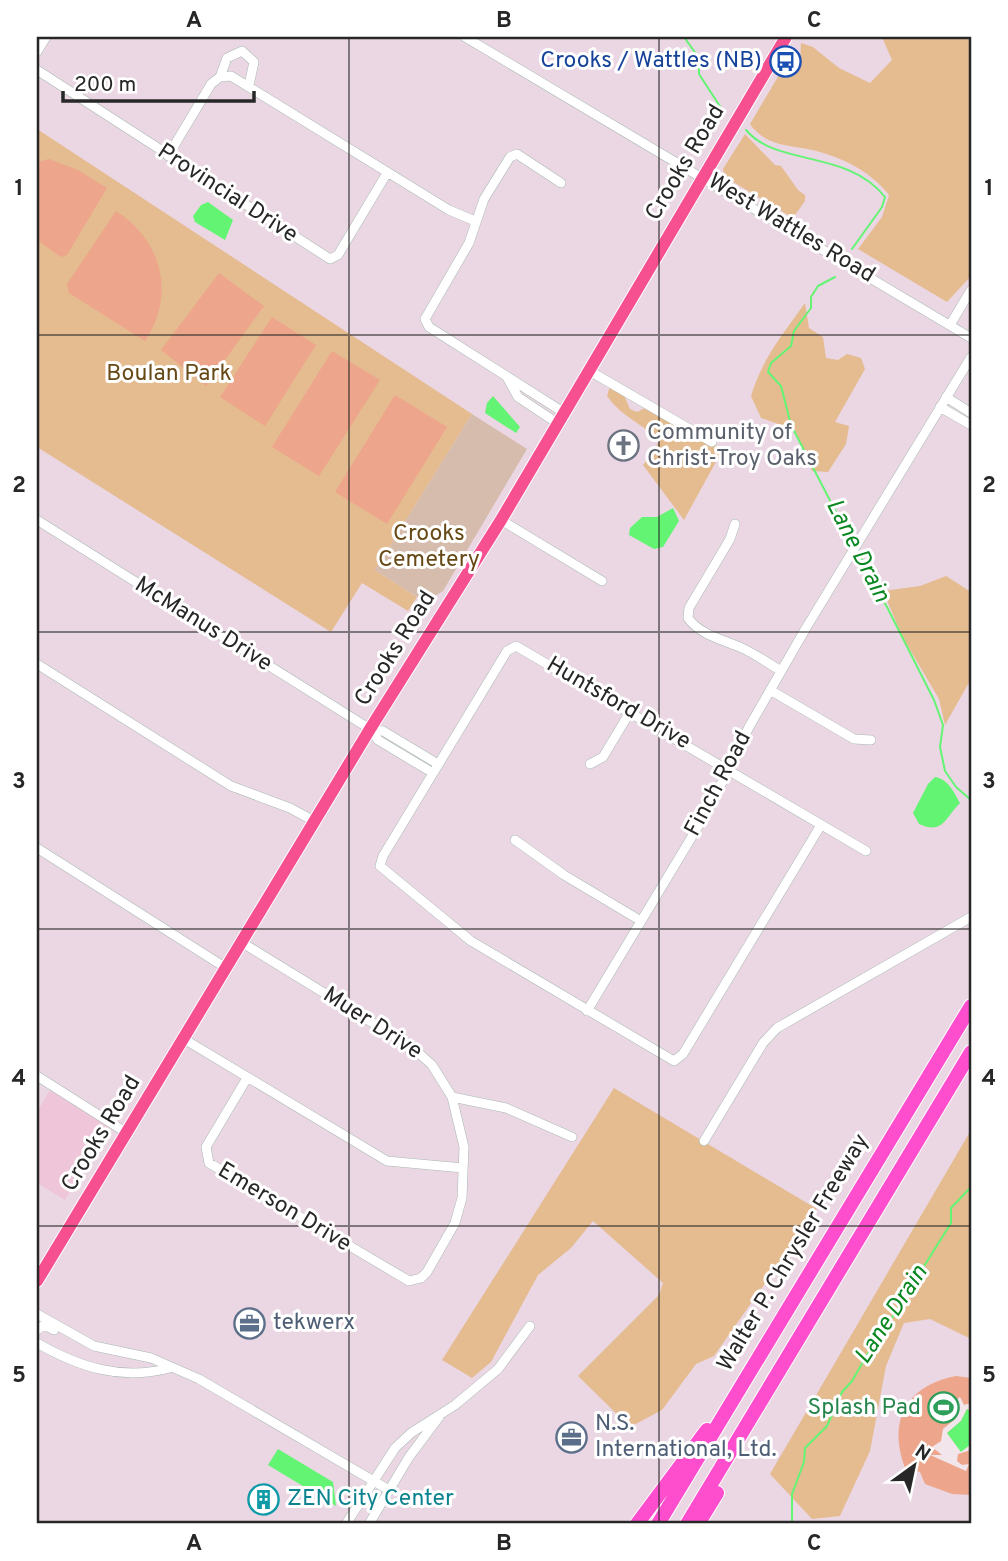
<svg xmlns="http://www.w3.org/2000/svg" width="1008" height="1561" viewBox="0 0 1008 1561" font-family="Overpass,sans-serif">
	<rect width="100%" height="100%" fill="#ebd7e3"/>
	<path fill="#eec5d9" d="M50 1090 109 1127 65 1200 37 1183V1112Z"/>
	<path fill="#e5bb90" d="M882 37H971V276L947 302 858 249 882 217 889 195C872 173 847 160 820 152 795 144 767 149 750 124L779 75H788L800 63 801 43 813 47 839 68 870 83 892 60Z
		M37 129 472 414 375 570 417 597 408 611 362 583 331 632 37 447Z
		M745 134 775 165 781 166 798 190 805 195V201L793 218 725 177 723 169Z
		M805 303 809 328 823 337 826 358 838 360 847 354 861 358 865 369 835 422 849 426 846 444 828 472 812 471 795 430 761 418 751 396C762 359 783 334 805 303Z
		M610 386 623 393 630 409 637 412 647 407 723 449 684 520 643 465 654 452 659 440C641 423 621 416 607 396Z
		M946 576 971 592V679L945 725 939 699 902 636 883 591 920 586Z
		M614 1088 817 1209 714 1356 696 1364 662 1410 630 1427 578 1376 659 1295 663 1283 593 1221 571 1248 538 1275 491 1362 472 1378 442 1360Z
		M971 1130V1339L930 1319 904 1323 886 1366 870 1451 840 1516 812 1519 770 1474Z"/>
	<path fill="#d6bcad" d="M472 414 527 449 443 591 425 602 375 570Z"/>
	<path fill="#eda68b" d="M49 159 78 170 107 188 67 255 61 257 37 240V162Z
		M116 211C162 240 176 295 145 341L69 293 67 284Z
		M219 273 264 306 206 386 161 350Z
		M272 317 316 345 265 426 220 397Z
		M332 351 380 380 319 476 272 447Z
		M395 395 447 427 387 524 335 492Z
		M956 1376 971 1378V1495L952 1494 925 1484 920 1472 905 1468C887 1421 907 1385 956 1376Z"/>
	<path fill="#f3e5ec" d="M960 1397 964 1405 971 1403V1411L967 1409 961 1421 947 1433 961 1451 971 1444V1450L958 1454 957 1461 962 1465 969 1464 966 1471 930 1455H942L932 1447 941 1441 943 1429 954 1420 960 1408 955 1401Z"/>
	<path fill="#63f474" d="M208 202 233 220 225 240 195 222 193 216 201 205Z
		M493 396 520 427 516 433 485 413 487 403Z
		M673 508 679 521 663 547 654 549 629 535 630 528 642 517H657Z
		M935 777C948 779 954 792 960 803 945 818 943 835 919 824L913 813 928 784Z
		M967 1409 971 1411V1444L961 1452 947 1433 961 1421Z
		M278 1449 333 1482 336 1506 268 1465Z"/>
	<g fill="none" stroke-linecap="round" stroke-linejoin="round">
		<path stroke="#63f474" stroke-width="2" d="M684 37 699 58V74L723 111
			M746 130C777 167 847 149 885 197L882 207 852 249
			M835 277 818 286 811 297V308L794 331 791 346 771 363 768 372 781 386 791 425 852 543
			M858 550 868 575 887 607 934 700 943 725 940 747 945 771 956 787 971 800
			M792 1524V1494L804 1462 805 1448 827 1426 842 1392 852 1381 878 1336 886 1327 951 1223V1208L971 1187"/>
		<defs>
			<path id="minor" d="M465 37 971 338
				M37 52 46 37
				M37 70 330 259 338 255 387 173
				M220 77 227 58 242 51 254 62 249 85
				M168 156 211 84 220 77 231 76 449 210 475 221
				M561 183 517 154 510 157 484 199 469 243 425 319 429 327 563 412
				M950 325 971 290
				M588 370 712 442
				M507 377 518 397 557 423
				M946 397 971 413
				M940 407 971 425
				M37 520 370 729 378 740 433 773
				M501 520 602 581
				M735 524 730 539 689 608 688 618C700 635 724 640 742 648 755 654 768 663 781 671
				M37 664 231 786 290 808 314 821
				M770 690 854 739 871 740
				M370 729 383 731 438 764
				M590 764 603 757 630 712
				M821 825 683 1054 674 1061 471 941 380 866 383 856 507 651 516 646 866 851
				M515 840 564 875 641 921
				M37 848 226 968
				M241 942 412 1047 432 1065 452 1097 506 1108 572 1137
				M587 1011 711 805 749 727 806 628 971 357
				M184 1039 387 1161 463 1168
				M37 1076 127 1133
				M247 1078 206 1147 209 1163 409 1281 421 1278 427 1272 455 1223 462 1198 464 1147 452 1097
				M704 1141 763 1043 777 1028 971 917
				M37 1314 94 1346 151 1358 199 1379 389 1490
				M37 1330 44 1325 54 1330
				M37 1343C79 1367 121 1381 170 1368
				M346 1524 395 1448 411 1433 455 1405 498 1369 530 1326
				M369 1524 409 1457 439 1417"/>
			<path id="major" d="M37 1281 370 729 501 520 786 37"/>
			<path id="highway" d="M637 1524 707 1430
				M658 1524 971 1006
				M687 1524 971 1052
				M698 1524 717 1493"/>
		</defs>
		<use href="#minor" stroke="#a8b9b3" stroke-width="10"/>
		<use href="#major" stroke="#fff" stroke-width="14"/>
		<use href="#highway" stroke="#fff" stroke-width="16"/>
		<use href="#minor" stroke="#fff" stroke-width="9"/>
		<use href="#major" stroke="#f75090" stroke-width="12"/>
		<use href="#highway" stroke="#ff4ecd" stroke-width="14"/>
	</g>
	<path fill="none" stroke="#272727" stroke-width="2" stroke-opacity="0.55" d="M349 37V1524M659 37V1524M37 335H971M37 632H971M37 929H971M37 1226H971"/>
	<defs>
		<symbol id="bus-ring" viewBox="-11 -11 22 22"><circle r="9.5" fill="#fff" stroke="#1a4fb4" stroke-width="1.5"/><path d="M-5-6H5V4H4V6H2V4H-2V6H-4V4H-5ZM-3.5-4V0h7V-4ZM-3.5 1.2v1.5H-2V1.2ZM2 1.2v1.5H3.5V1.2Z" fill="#1a4fb4"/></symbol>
		<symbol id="church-ring" viewBox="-11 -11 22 22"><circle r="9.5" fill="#fff" stroke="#6b7280" stroke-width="1.5"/><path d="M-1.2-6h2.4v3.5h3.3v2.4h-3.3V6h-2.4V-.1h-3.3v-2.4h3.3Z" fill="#6b7280"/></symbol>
		<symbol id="office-ring" viewBox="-11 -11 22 22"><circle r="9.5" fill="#fff" stroke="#5c6f8a" stroke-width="1.5"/><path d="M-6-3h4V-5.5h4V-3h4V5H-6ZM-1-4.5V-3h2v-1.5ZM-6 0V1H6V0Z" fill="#5c6f8a"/></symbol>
		<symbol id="stadium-ring" viewBox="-11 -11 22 22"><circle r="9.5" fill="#fff" stroke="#2e9e5b" stroke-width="1.5"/><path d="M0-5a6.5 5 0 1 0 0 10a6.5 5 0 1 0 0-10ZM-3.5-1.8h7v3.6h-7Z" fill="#2e9e5b"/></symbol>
		<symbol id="building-ring" viewBox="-11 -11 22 22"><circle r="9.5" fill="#fff" stroke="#0f9aa8" stroke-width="1.5"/><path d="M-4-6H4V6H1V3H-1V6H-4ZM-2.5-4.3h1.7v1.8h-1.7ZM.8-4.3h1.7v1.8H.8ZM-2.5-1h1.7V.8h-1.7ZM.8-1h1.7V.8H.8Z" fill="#0f9aa8"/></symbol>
	</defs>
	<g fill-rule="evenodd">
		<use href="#bus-ring" x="768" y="44" width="35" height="35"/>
		<use href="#church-ring" x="606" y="428" width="35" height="35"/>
		<use href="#office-ring" x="232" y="1306" width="35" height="35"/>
		<use href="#stadium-ring" x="926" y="1390" width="35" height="35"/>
		<use href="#office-ring" x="554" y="1420" width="35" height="35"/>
		<use href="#building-ring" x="246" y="1482" width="35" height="35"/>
	</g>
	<g text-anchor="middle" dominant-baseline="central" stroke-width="6" stroke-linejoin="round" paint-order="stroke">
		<g font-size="23" fill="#164399" stroke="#fff" text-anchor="end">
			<text x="762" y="61">Crooks / Wattles (NB)</text>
		</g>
		<g font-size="23" fill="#272727" stroke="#fff">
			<text transform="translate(686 163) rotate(-59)">Crooks Road</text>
			<text transform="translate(227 194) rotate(33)">Provincial Drive</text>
			<text transform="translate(791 229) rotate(31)">West Wattles Road</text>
			<text transform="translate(203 625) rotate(32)">McManus Drive</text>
			<text transform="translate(396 649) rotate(-58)">Crooks Road</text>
			<text transform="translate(618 704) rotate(30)">Huntsford Drive</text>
			<text transform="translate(719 784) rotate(-62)">Finch Road</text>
			<text transform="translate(372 1024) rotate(33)">Muer Drive</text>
			<text transform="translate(102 1134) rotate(-59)">Crooks Road</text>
			<text transform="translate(284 1208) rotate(31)">Emerson Drive</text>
			<text transform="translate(794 1253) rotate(-59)">Walter P. Chrysler Freeway</text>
		</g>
		<g font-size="23" fill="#664915" stroke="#fff">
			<text x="169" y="374">Boulan Park</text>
			<text x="429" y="534">Crooks<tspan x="429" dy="26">Cemetery</tspan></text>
		</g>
		<g font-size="23" fill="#5b616d" stroke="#fff" text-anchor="start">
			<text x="647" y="433">Community of<tspan x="647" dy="26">Christ-Troy Oaks</tspan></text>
		</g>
		<g font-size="23" fill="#4e5e75" stroke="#fff" text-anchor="start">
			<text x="273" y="1323">tekwerx</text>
			<text x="595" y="1424">N.S.<tspan x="595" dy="26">International, Ltd.</tspan></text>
		</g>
		<g font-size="23" fill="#27864d" stroke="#fff" text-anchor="end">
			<text x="921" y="1408">Splash Pad</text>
		</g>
		<g font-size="23" fill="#0d838f" stroke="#fff" text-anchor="start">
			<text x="287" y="1499">ZEN City Center</text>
		</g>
		<g font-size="24" font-style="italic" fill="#088720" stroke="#fff">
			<text transform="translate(857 551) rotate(63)">Lane Drain</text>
			<text transform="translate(892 1315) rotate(-57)">Lane Drain</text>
		</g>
	</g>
	<rect width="1008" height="1561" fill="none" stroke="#ffffff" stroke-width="77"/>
	<g transform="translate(914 1466) rotate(33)" stroke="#ffffff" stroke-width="5" paint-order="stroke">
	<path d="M0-5L12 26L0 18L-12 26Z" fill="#272727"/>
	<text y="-10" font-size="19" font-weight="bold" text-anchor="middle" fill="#272727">N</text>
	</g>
	<path d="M63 91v10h191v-10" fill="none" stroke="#272727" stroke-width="3.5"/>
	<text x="74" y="91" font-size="21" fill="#272727" stroke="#ffffff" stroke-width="5" paint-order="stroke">200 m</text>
	<rect x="38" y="38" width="932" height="1484" fill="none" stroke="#272727" stroke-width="2.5"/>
	<g font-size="23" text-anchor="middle" font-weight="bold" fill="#272727">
		<text x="194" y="27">A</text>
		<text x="504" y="27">B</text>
		<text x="814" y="27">C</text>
		<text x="19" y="195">1</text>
		<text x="989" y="195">1</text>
		<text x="19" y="492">2</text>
		<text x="989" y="492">2</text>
		<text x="19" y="788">3</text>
		<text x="989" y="788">3</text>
		<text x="19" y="1085">4</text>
		<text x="989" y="1085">4</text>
		<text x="19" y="1382">5</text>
		<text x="989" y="1382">5</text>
		<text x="194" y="1550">A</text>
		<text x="504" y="1550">B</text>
		<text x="814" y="1550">C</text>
	</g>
</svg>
